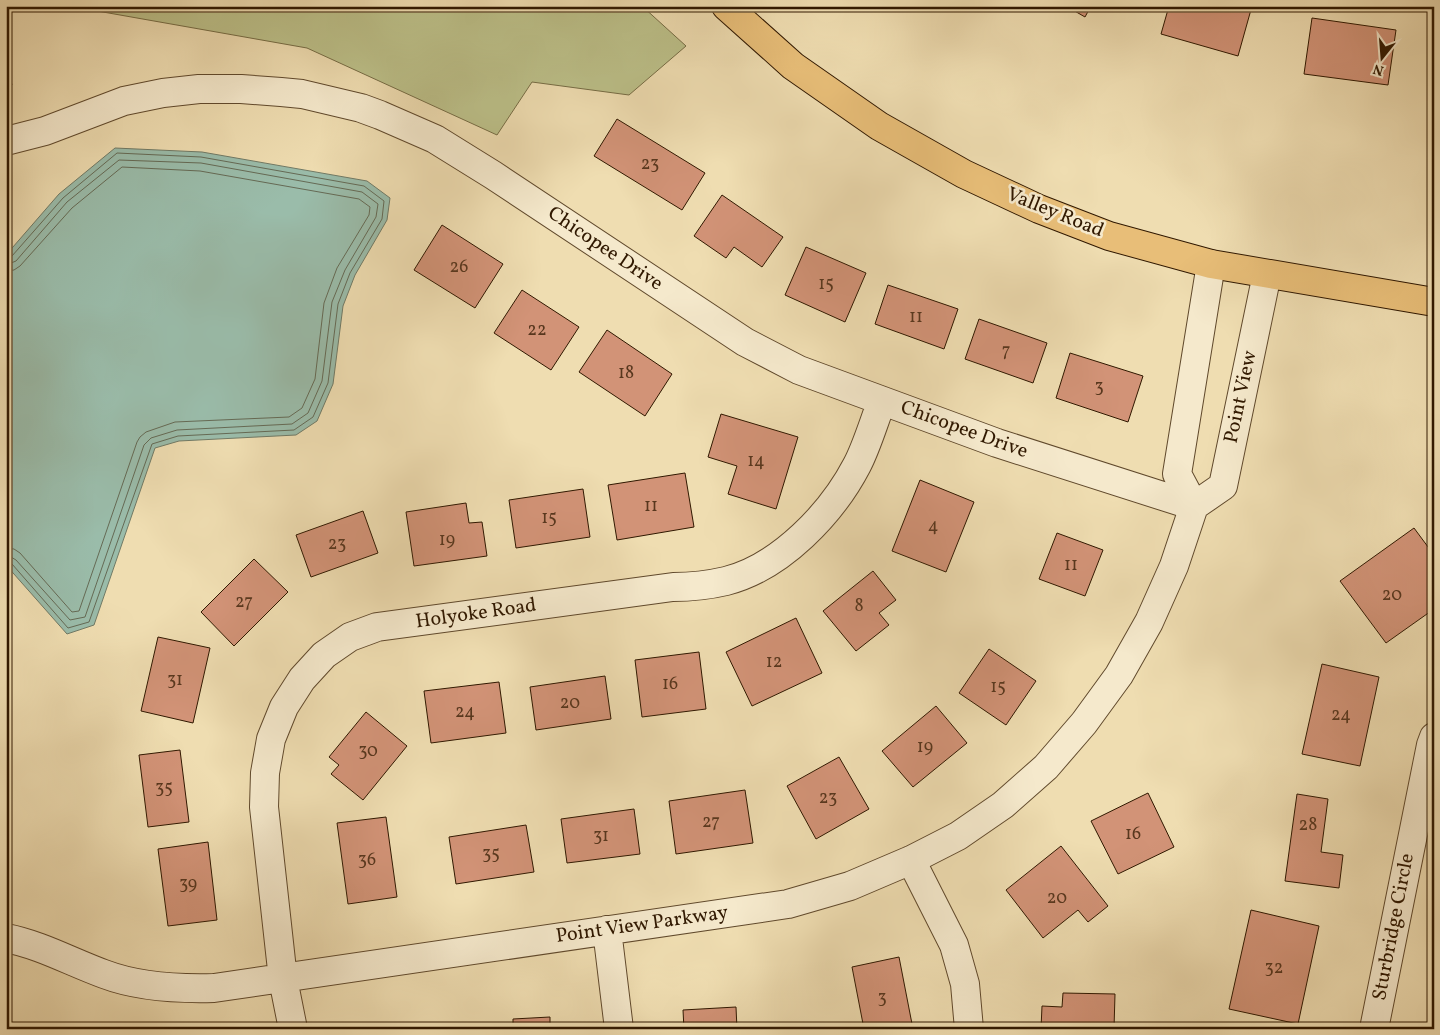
<svg xmlns="http://www.w3.org/2000/svg" width="1440" height="1035" viewBox="0 0 1440 1035" font-family="Vollkorn,serif">
	<rect width="100%" height="100%" fill="#efddb1"/>
	<filter id="stains"><feTurbulence type="fractalNoise" baseFrequency=".004" numOctaves="4"/><feColorMatrix values="0 0 0 0 .2 0 0 0 0 .09 0 0 0 0 .02 0 0 0 .5 -.17"/></filter>
	<radialGradient id="worn" r=".72"><stop offset=".6" stop-color="#630" stop-opacity="0"/><stop offset="1" stop-color="#630" stop-opacity=".3"/></radialGradient>
	<path fill="#bcc089" stroke="#766c44" d="M69 6H642L686 46 629 95 532 82 497 135 307 48Z"/>
	<path fill="#9abcaa" stroke="#707a66" d="M115 148 202 152 367 181 390 198 387 220 355 275 343 306 333 384 317 421 296 435 179 441 155 448 94 625 67 634 6 565V255L59 194Z"/>
	<g fill="none" stroke-linecap="round" stroke-linejoin="round">
		<path stroke="#656a55" stroke-width="1" d="M6 257 12 256 63 198 117 153 201 157 364 186 384 201 382 219 350 273 338 304 328 383 313 417 294 430 178 436 152 444 89 622 68 628 12 564 6 562
			M6 264 11 263 16 261 67 202 119 160 201 163 362 192 378 204 376 217 345 270 332 302 322 381 308 413 292 424 177 430 151 438 144 445 85 617 70 620 16 560 11 557 6 556
			M6 271 14 270 20 266 72 208 122 167 200 171 359 199 370 207 369 215 337 268 324 303 315 379 302 408 289 417 175 422 146 432 140 437 137 442 79 611 72 612 20 553 14 549 6 548"/>
	</g>
	<path fill="#d29377" stroke="#301800" d="M1066 6H1091L1085 17Z
		M1169 6H1252L1238 56 1161 34Z
		M1312 18 1396 30 1388 85 1304 74Z
		M6 62 12 85 6 86Z
		M617 119 705 173 682 210 594 156Z
		M722 195 783 237 762 267 734 247 726 258 694 236Z
		M442 225 503 264 475 308 414 270Z
		M806 247 866 273 845 322 785 295Z
		M888 285 958 309 944 349 875 324Z
		M522 290 579 327 551 370 494 333Z
		M979 319 1047 343 1033 383 965 359Z
		M607 330 672 374 645 416 579 372Z
		M1070 353 1143 376 1128 422 1056 398Z
		M721 414 798 437 776 509 728 494 737 466 708 457Z
		M685 473 694 527 617 540 608 485Z
		M920 480 974 502 946 572 892 551Z
		M583 489 590 537 516 548 509 500Z
		M466 503 469 523 482 522 487 556 414 566 406 512Z
		M363 511 378 553 311 577 296 535Z
		M1414 528 1434 555V609L1386 643 1340 581Z
		M1057 533 1103 550 1085 596 1039 579Z
		M254 559 288 592 234 646 201 612Z
		M873 571 896 600 879 613 889 625 856 651 823 611Z
		M796 618 822 673 752 706 726 652Z
		M158 637 210 648 193 723 141 711Z
		M989 649 1036 681 1006 725 959 693Z
		M699 652 706 709 642 717 635 660Z
		M1322 664 1379 677 1360 766 1302 754Z
		M605 676 611 719 536 730 530 687Z
		M499 682 506 733 431 743 424 691Z
		M936 706 967 743 913 787 882 751Z
		M366 712 407 746 363 800 331 774 339 765 329 757Z
		M180 750 189 822 148 827 139 755Z
		M839 757 869 809 816 839 787 786Z
		M745 790 753 843 676 854 669 801Z
		M1148 793 1174 847 1118 874 1091 821Z
		M1297 794 1328 799 1321 852 1343 855 1339 888 1285 881Z
		M634 809 640 854 567 863 561 819Z
		M386 817 397 897 348 904 337 823Z
		M526 825 534 872 456 884 449 837Z
		M208 842 217 920 168 926 158 849Z
		M1061 846 1108 906 1088 922 1078 910 1043 938 1006 890Z
		M1251 910 1319 926 1298 1024 1229 1009Z
		M899 957 913 1029H864L852 967Z
		M1063 993 1115 994 1114 1029H1041L1042 1006 1062 1007Z
		M736 1007 737 1029H684L683 1010Z
		M550 1017V1029H513V1019Z"/>
	<g fill="none" stroke-linecap="round" stroke-linejoin="round">
		<defs>
			<path id="minor" d="M6 141 45 131 124 101 163 93 199 89H241L281 92 302 94 361 108 380 115 435 139 493 175 745 342 799 370 997 443 1194 506
				M1194 506 1177 474 1211 264
				M911 860 954 945 965 984 969 1029
				M607 930 619 1029
				M6 938C41 945 71 962 104 974 138 987 178 989 214 988L788 904 850 886 911 860 958 836 1003 805 1046 767 1084 723 1119 675 1149 622 1174 566 1194 506 1223 486 1267 274
				M293 1029 283 979 264 807 265 773 271 739 284 707 302 679 324 655 350 637 377 627 673 587C691 587 709 585 726 581 781 567 832 513 857 465 867 446 874 421 882 401
				M1374 1029 1431 745 1434 737"/>
			<path id="major" d="M726 6 793 66 879 126 964 174 1039 209 1109 236 1211 264 1434 302"/>
		</defs>
		<use href="#minor" stroke="#60492c" stroke-width="30"/>
		<use href="#major" stroke="#301800" stroke-width="30"/>
		<use href="#minor" stroke="#f5e9cc" stroke-width="28"/>
		<use href="#major" stroke="#e8be78" stroke-width="28"/>
	</g>
	<g text-anchor="middle" dominant-baseline="central" stroke-width="5" stroke-linejoin="round" paint-order="stroke">
		<g font-size="18" fill="#58371e">
			<text x="650" y="164">23</text>
			<text x="459" y="267">26</text>
			<text x="826" y="284">15</text>
			<text x="916" y="317">11</text>
			<text x="537" y="330">22</text>
			<text x="1006" y="351">7</text>
			<text x="626" y="373">18</text>
			<text x="1099" y="387">3</text>
			<text x="756" y="461">14</text>
			<text x="651" y="506">11</text>
			<text x="549" y="518">15</text>
			<text x="933" y="526">4</text>
			<text x="447" y="540">19</text>
			<text x="337" y="544">23</text>
			<text x="1071" y="565">11</text>
			<text x="1392" y="595">20</text>
			<text x="244" y="602">27</text>
			<text x="859" y="606">8</text>
			<text x="774" y="662">12</text>
			<text x="175" y="680">31</text>
			<text x="670" y="684">16</text>
			<text x="998" y="687">15</text>
			<text x="570" y="703">20</text>
			<text x="465" y="712">24</text>
			<text x="1341" y="715">24</text>
			<text x="925" y="747">19</text>
			<text x="368" y="751">30</text>
			<text x="164" y="788">35</text>
			<text x="828" y="798">23</text>
			<text x="711" y="822">27</text>
			<text x="1308" y="825">28</text>
			<text x="1133" y="834">16</text>
			<text x="601" y="836">31</text>
			<text x="491" y="854">35</text>
			<text x="367" y="860">36</text>
			<text x="188" y="884">39</text>
			<text x="1057" y="898">20</text>
			<text x="1274" y="968">32</text>
			<text x="882" y="998">3</text>
		</g>
		<g font-size="20" fill="#301800" stroke="#f5e9cc">
			<text transform="translate(1055 213) rotate(22)">Valley Road</text>
			<text transform="translate(605 249) rotate(34)">Chicopee Drive</text>
			<text transform="translate(1241 397) rotate(-78)">Point View</text>
			<text transform="translate(964 430) rotate(20)">Chicopee Drive</text>
			<text transform="translate(476 614) rotate(-8)">Holyoke Road</text>
			<text transform="translate(642 925) rotate(-8)">Point View Parkway</text>
			<text transform="translate(1394 927) rotate(-79)">Sturbridge Circle</text>
		</g>
	</g>
	<rect width="1440" height="1035" fill="none" stroke="#efddb1" stroke-width="25"/>
	<rect x="8" y="8" width="1425" height="1020" fill="none" stroke="#301800" stroke-width="2.5"/>
	<rect x="12" y="12" width="1415" height="1010" fill="none" stroke="#301800"/>
	<g transform="translate(1382 58) rotate(197)" stroke="#f5e9cc" stroke-width="4" paint-order="stroke">
	<path d="M0-4L9 19L0 12L-9 19Z" fill="#301800"/>
	<text y="-8" font-size="14" font-weight="bold" text-anchor="middle" fill="#301800">N</text>
	</g>
	<rect width="100%" height="100%" filter="url(#stains)"/>
	<rect width="100%" height="100%" fill="url(#worn)"/>
</svg>
